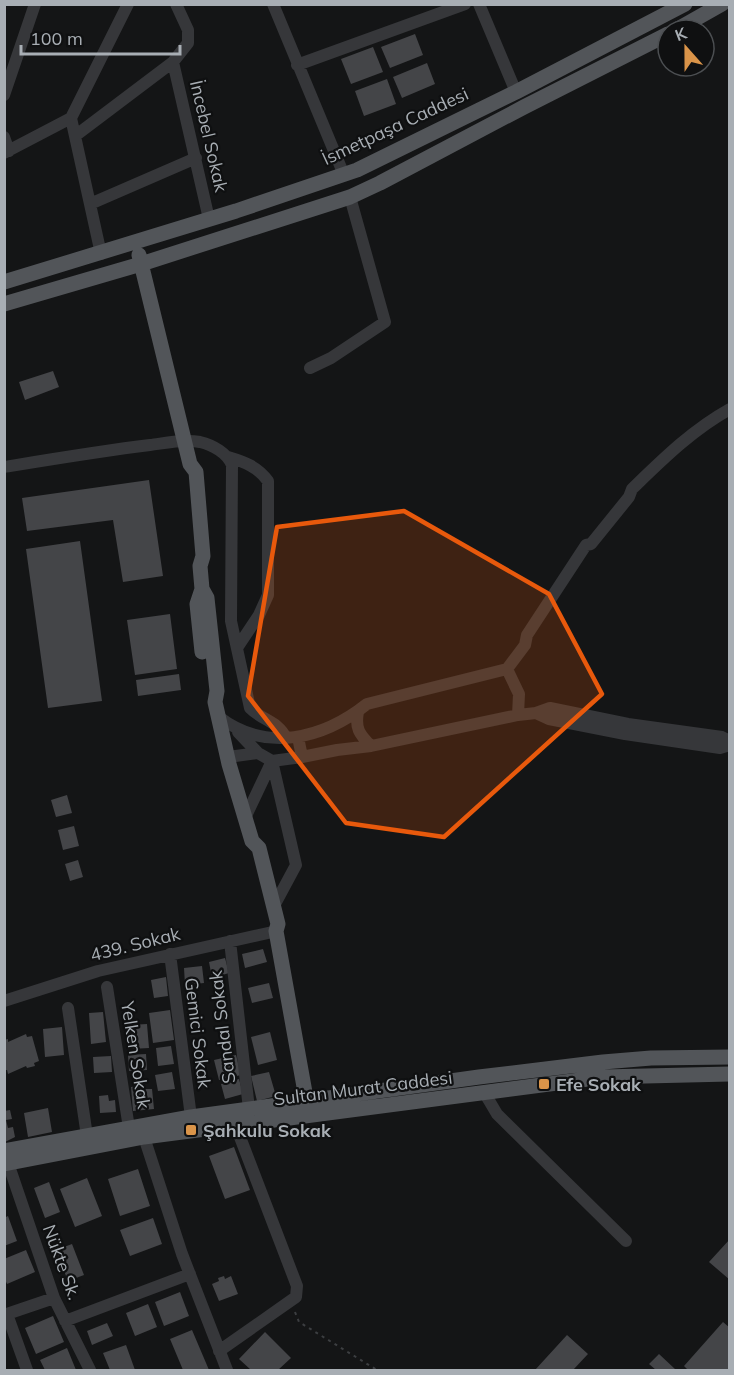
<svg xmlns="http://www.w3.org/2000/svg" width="734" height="1375" viewBox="0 0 734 1375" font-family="Mulish,sans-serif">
	<rect width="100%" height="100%" fill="#141516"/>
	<path fill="#444548" d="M415 34 423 55 390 68 381 47Z
		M373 47 383 72 351 84 341 59Z
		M427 63 435 84 402 98 393 77Z
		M387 79 396 104 364 116 355 91Z
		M53 371 59 387 25 400 19 382Z
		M149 480 163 576 123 582 113 520 27 531 22 498Z
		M80 541 102 701 48 708 26 549Z
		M170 614 177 669 135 675 127 620Z
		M179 674 181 690 138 696 136 680Z
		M67 795 72 813 56 817 51 800Z
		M74 826 79 846 63 850 58 830Z
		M78 860 83 877 70 881 65 864Z
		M263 949 267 962 245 968 242 954Z
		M225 958 229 973 212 978 209 962Z
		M202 966 204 983 185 985 184 968Z
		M166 977 168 996 154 998 151 980Z
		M269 983 273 998 252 1003 248 988Z
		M170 1010 174 1040 153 1043 149 1013Z
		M103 1012 106 1042 91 1044 89 1013Z
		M147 1024 149 1048 131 1049 130 1025Z
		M62 1027 64 1055 45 1057 43 1029Z
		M270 1032 277 1060 258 1065 251 1037Z
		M26 1034 27 1037 32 1036 39 1061 34 1063 35 1066 27 1068 26 1066 8 1074 7 1070H4V1040L8 1039V1042Z
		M171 1046 174 1064 158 1066 156 1048Z
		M146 1054 147 1070 129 1071 128 1055Z
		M236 1055 241 1075 219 1080 214 1060Z
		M111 1056 112 1072 94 1073 93 1057Z
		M172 1072 175 1089 158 1091 155 1075Z
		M269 1072 276 1096 257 1101 251 1076Z
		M239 1079 243 1094 225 1099 221 1084Z
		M143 1086V1089H152L154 1109 133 1111 131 1087Z
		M108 1095 109 1101 115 1100 116 1112 100 1113 99 1096Z
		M48 1108 52 1132 28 1137 24 1113Z
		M10 1110 12 1119 6 1120 8 1128 13 1127 15 1137 5 1142 4 1111Z
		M234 1147 250 1190 225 1199 209 1156Z
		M138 1169 150 1206 120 1216 108 1179Z
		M87 1178 102 1216 75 1227 60 1189Z
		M49 1182 60 1212 45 1218 34 1188Z
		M8 1216 17 1241 4 1246V1218Z
		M153 1218 162 1244 130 1256 120 1230Z
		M730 1239V1280L709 1262Z
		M72 1244 84 1275 68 1281 56 1250Z
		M26 1250 35 1272 7 1284 4 1277V1259Z
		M224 1276 225 1279 231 1276 238 1294 219 1301 212 1284 219 1281 218 1278Z
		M180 1292 189 1316 164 1326 155 1302Z
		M148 1304 157 1327 135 1336 126 1313Z
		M53 1316 64 1342 36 1354 25 1328Z
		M723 1322 730 1328V1370H688L684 1366Z
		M107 1323 113 1336 92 1345 87 1331Z
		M192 1330 209 1370H183L170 1339Z
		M265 1332 291 1358 278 1370H251L239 1359Z
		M567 1335 588 1354 573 1370H535Z
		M126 1345 135 1370H110L103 1353Z
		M67 1348 76 1370H45L40 1360Z
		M659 1354 675 1369 674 1370H656L649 1364Z"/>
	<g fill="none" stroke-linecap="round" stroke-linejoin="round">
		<path stroke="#3c3e41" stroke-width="2" stroke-dasharray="3 4.5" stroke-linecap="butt" d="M295 1312 299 1322 377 1370"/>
		<path stroke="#36373a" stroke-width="12" d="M273 4 344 175
			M479 4 516 92
			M173 62 209 219
			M297 65 465 4
			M4 95 35 4
			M71 118 101 254
			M71 118 128 4
			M75 136 173 62 188 43V30L176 4
			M4 137 9 151
			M4 153 71 118
			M90 204 196 158
			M310 368 331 358 385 322 350 197
			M228 457C245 462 258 467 268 481V595L259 615 237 648
			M4 467C53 459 101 451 150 445 166 443 184 439 200 442 213 445 227 453 232 465L231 621 250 708C263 721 278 721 286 738
			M507 669 519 694 518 715 536 713 550 708 628 724 722 737 730 741
			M358 712C355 728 359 734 371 746L518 715
			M536 713 549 719 625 734 720 748 730 745
			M219 717C266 753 323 739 367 704L507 669 525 645 527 635 586 545 591 544 629 497 632 489C662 460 692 430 730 409
			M238 732 258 753 272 761 296 865 274 906
			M228 757 258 753
			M302 757 337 750 371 746
			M245 818 272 761 302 757 298 737
			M230 941 249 1109
			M170 954 191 1117
			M107 987 129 1128
			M4 1001 98 971 277 931
			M68 1008 87 1136
			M484 1092 497 1114 626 1241
			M144 1137 182 1254 227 1370
			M8 1163 54 1298 90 1370
			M7 1314 27 1370
			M4 1315 54 1298
			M65 1321 190 1274
			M219 1351 296 1297 297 1286 235 1124"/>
		<path stroke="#525559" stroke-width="15" d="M676 30 722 4
			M139 255 190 464 196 472 203 556 200 566 202 589 197 604 202 652
			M4 282 236 211 357 170 516 92 685 4
			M4 304 141 264 350 197 380 183 524 107 668 34
			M202 589 207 598 217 691 215 702 229 764 252 841 259 848 278 924 276 931 308 1109
			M4 1151 191 1117 479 1077 603 1062 651 1058 730 1057
			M4 1164 144 1137 603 1077 730 1074"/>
	</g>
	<path fill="#e8590c" fill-opacity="0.2" stroke="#e8590c" stroke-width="4.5" stroke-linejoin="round" d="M404 511 549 594 602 694 444 837 346 823 248 696 277 527Z"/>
	<g fill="#da9449" stroke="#0f1011" stroke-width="2">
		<rect x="538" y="1078" width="12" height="12" rx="3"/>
		<rect x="185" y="1124" width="12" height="12" rx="3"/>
	</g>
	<g text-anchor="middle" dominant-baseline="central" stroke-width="4.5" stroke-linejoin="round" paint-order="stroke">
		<g font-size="18" fill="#a8aeb4" stroke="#0f1011">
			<text transform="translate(395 126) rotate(-25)">İsmetpaşa Caddesi</text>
			<text transform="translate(209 136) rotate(77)">İncebel Sokak</text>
			<text transform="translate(135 944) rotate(-14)">439. Sokak</text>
			<text transform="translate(222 1027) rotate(-97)">Sandal Sokak</text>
			<text transform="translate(198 1033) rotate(83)">Gemici Sokak</text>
			<text transform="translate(136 1055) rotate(81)">Yelken Sokak</text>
			<text transform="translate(363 1088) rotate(-7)">Sultan Murat Caddesi</text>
			<text transform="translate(62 1262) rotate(70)">Nükte Sk.</text>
		</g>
		<g font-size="18" font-weight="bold" fill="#a8aeb4" stroke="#0f1011" text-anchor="start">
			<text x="556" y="1084">Efe Sokak</text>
			<text x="203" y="1130">Şahkulu Sokak</text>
		</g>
	</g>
	<rect width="734" height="1375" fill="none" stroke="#a8aeb4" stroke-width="12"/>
	<g transform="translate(686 48) rotate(339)"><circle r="28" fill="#0f1011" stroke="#4c4f52" stroke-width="1.5"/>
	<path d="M0-4.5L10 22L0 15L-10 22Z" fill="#da9449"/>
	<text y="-9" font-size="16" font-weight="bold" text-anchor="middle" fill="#a8aeb4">K</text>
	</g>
	<path d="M21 45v9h159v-9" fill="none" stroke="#a8aeb4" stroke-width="3"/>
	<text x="30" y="45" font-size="18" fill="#a8aeb4" stroke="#0f1011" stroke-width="4.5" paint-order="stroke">100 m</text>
</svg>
